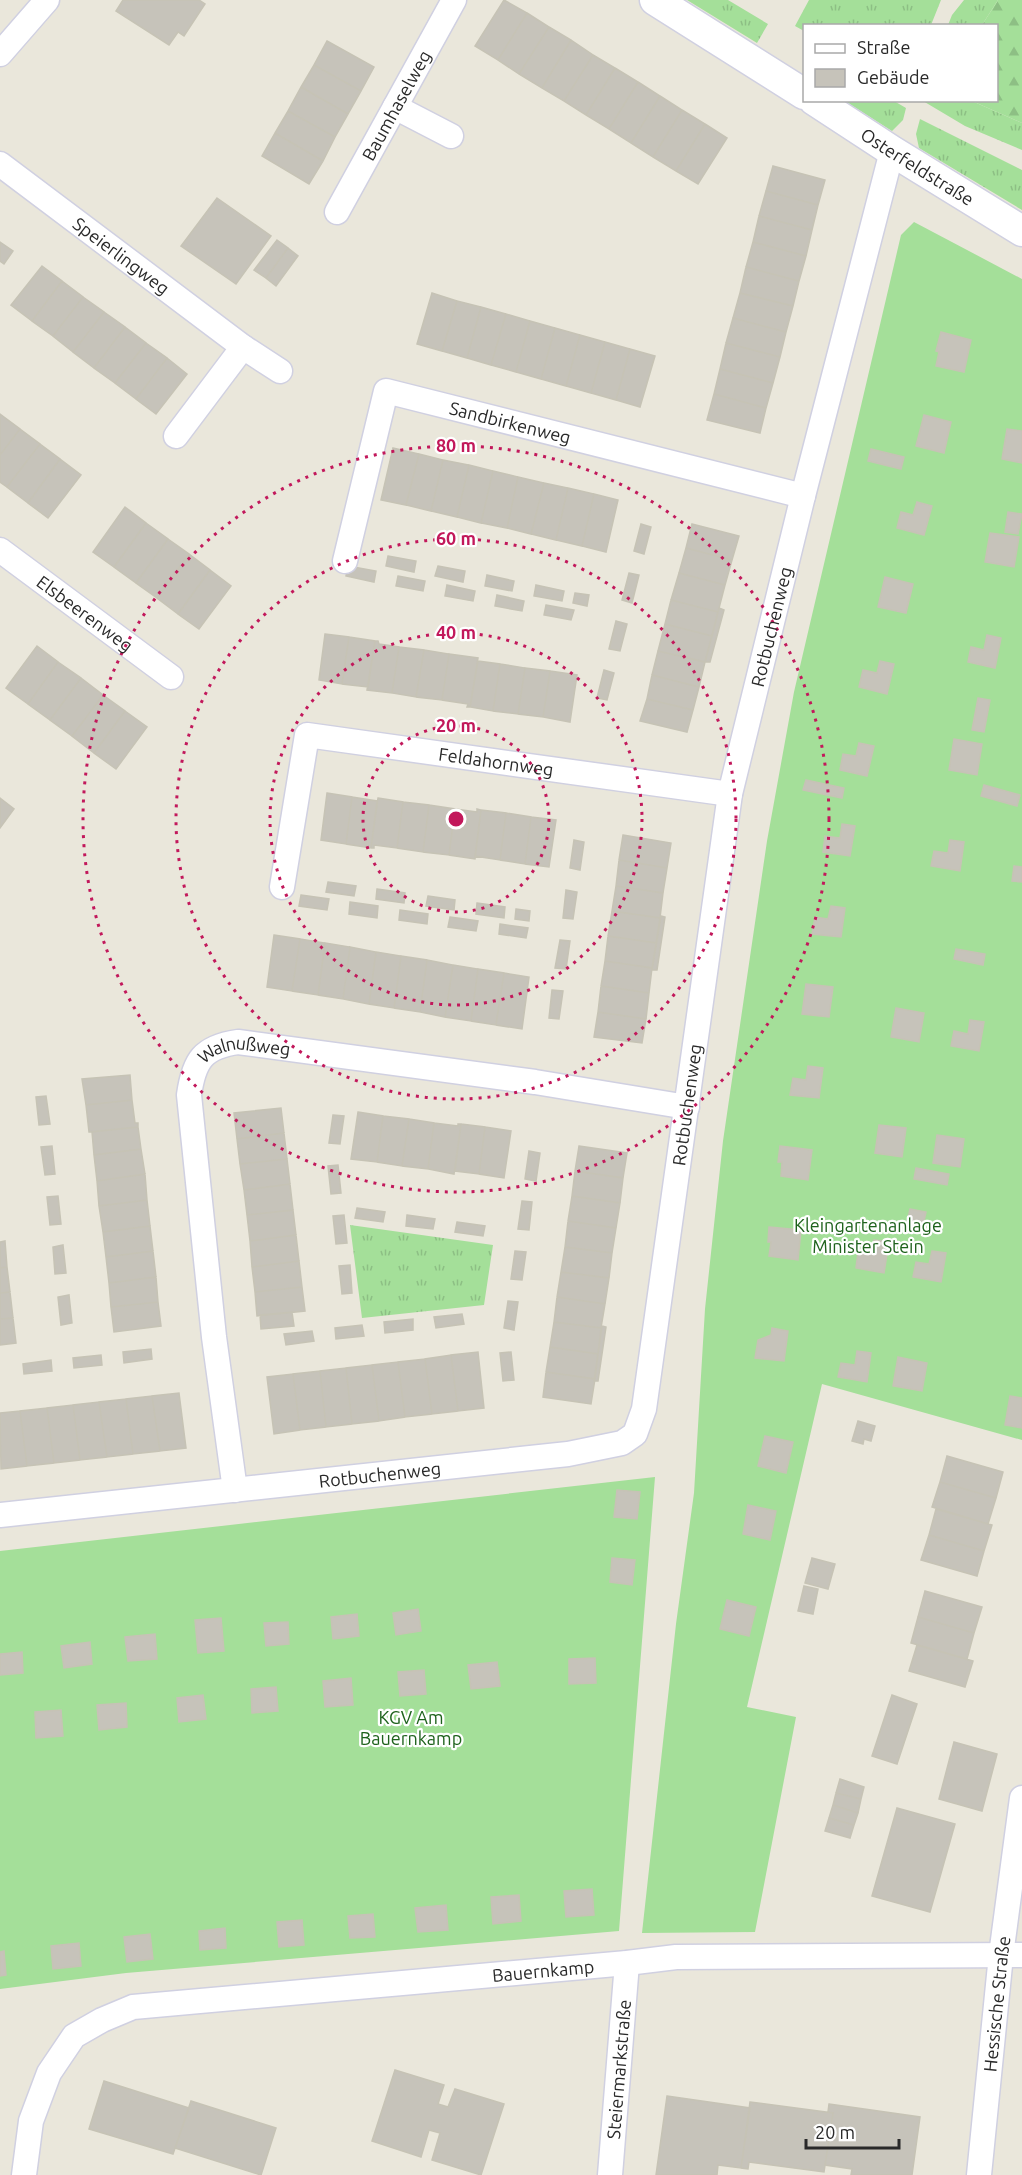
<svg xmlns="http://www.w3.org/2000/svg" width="1022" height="2175" viewBox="0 0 1022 2175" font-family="Ubuntu,sans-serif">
	<defs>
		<pattern id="grass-tufts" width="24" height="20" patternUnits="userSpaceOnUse" patternTransform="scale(1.5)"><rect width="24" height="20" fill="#a4df99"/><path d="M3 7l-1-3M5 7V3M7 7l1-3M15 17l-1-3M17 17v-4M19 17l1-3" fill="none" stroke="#8dbf84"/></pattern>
		<pattern id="forest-firs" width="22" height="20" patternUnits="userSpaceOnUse" patternTransform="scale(1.5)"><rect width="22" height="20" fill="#a4df99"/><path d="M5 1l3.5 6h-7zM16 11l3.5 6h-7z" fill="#8dbf84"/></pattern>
	</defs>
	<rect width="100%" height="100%" fill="#eae7db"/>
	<path fill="url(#grass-tufts)" d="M687 0H728L768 24 757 43Z
		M809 0H941L931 25 804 26V31L795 26Z
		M964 0H998L982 25H948L952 15Z
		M845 101H894L906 108 903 120 892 131Z
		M923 101H972L1022 123V150L965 126Z
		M920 119 1022 170V210L919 148 916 134Z
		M350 1225 493 1245 484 1305 362 1318Z"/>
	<path fill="url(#forest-firs)" d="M998 0H1022V123L972 101 996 100V26L982 25Z"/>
	<path fill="#a4df99" d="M914 222 1022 279V1440L822 1384 747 1707 796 1717 755 1932 642 1933 676 1624 694 1493 705 1309 723 1141 767 841 794 692 901 235Z
		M655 1477 619 1931 126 1973 0 1989V1551Z"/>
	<path fill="#c6c3ba" stroke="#c6c3b5" stroke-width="1.5" d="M123 0H199L205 4 184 36 178 32 169 45 116 11Z
		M504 0 527 13 498 60 475 46Z
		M527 13 549 27 519 74 498 60Z
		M549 27 571 40 542 88 519 74Z
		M571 40 593 55 564 101 542 88Z
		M327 41 374 67 361 91 314 65Z
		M593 55 615 68 586 115 564 101Z
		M314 65 361 91 348 114 301 87Z
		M615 68 638 82 609 129 586 115Z
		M638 82 660 96 631 143 609 129Z
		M301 87 348 114 335 137 288 111Z
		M660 96 682 110 653 157 631 143Z
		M682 110 705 124 676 171 653 157Z
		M288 111 335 137 323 161 275 133Z
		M705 124 727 138 698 184 676 171Z
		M275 133 323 161 309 184 262 156Z
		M773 166 825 180 818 205 766 191Z
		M766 191 818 205 812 230 759 216Z
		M217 198 271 236 236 284 181 246Z
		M759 216 812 230 806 256 753 242Z
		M277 240 288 248 266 278 254 270Z
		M0 242 13 251 4 264 0 261Z
		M753 242 806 256 799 281 746 267Z
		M288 248 298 256 276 286 266 278Z
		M42 266 62 281 32 321 11 305Z
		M746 267 799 281 793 306 740 293Z
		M62 281 83 297 53 336 32 321Z
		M432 293 457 301 442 351 417 344Z
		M740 293 793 306 786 332 733 318Z
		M83 297 104 312 73 352 53 336Z
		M457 301 481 307 467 358 442 351Z
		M481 307 506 314 491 365 467 358Z
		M104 312 125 327 94 368 73 352Z
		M506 314 530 321 516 372 491 365Z
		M733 318 786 332 780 357 726 343Z
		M530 321 555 328 541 379 516 372Z
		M125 327 146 343 115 383 94 368Z
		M555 328 580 335 566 386 541 379Z
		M941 332 971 340 964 372 936 366 939 352 936 351Z
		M580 335 605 342 591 393 566 386Z
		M605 342 630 349 616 400 591 393Z
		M146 343 167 358 136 399 115 383Z
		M726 343 780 357 773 383 720 369Z
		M630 349 655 356 640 407 616 400Z
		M167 358 187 374 156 414 136 399Z
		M720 369 773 383 766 408 714 394Z
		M714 394 766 408 760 433 707 420Z
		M0 414 20 429 0 455Z
		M924 415 951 422 944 453 916 446Z
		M20 429 40 444 7 487 0 482V455Z
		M1007 429 1022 431V463L1002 459Z
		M40 444 60 459 28 503 7 487Z
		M393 448 419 454 406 505 381 500Z
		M871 449 904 457 901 469 868 461Z
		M419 454 443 460 431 511 406 505Z
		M60 459 81 475 48 518 28 503Z
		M443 460 469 465 457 517 431 511Z
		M469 465 493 471 481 523 457 517Z
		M493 471 518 477 507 528 481 523Z
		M518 477 544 483 531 534 507 528Z
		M544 483 568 488 556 540 531 534Z
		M568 488 594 494 582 546 556 540Z
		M594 494 618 500 606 552 582 546Z
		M917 502 932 506 924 535 897 528 901 512 913 515Z
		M125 507 146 523 114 567 93 552Z
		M1008 512 1022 514 1018 534 1005 532Z
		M146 523 168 539 136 583 114 567Z
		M641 524 651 527 644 554 634 551Z
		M692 524 739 536 732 560 686 548Z
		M990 533 1019 537 1014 567 985 562Z
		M168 539 189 554 157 598 136 583Z
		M686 548 732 560 725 585 679 573Z
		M189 554 210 570 178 614 157 598Z
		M388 556 416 561 414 572 386 566Z
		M348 566 376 571 374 582 346 576Z
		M438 566 465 571 463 582 435 576Z
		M210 570 231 586 199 629 178 614Z
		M629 573 639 575 632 603 622 600Z
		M679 573 725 585 718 612 671 600Z
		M487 575 514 581 512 591 485 586Z
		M398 576 425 581 423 591 396 586Z
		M885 577 913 584 906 613 878 607Z
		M447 585 475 591 473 601 445 596Z
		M536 585 564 591 562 601 534 596Z
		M575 593 589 595 587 606 573 603Z
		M497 595 524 601 522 611 495 606Z
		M671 600 718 612 712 636 665 624Z
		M546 605 574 610 571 620 544 615Z
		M719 608 724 610 710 662H705Z
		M616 621 627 624 620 651 609 649Z
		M665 624 712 636 705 662 658 651Z
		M325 634 349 637 342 684 319 680Z
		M987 635 1001 638 995 668 968 662 971 647 984 650Z
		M349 637 375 641 368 687 342 684Z
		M375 641H378L379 644 399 647 392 693 367 690Z
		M37 646 58 662 28 704 6 688Z
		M399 647 424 650 416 697 392 693Z
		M424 650 449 654 442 700 416 697Z
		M658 651 705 662 699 687 652 675Z
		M449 654 478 658 470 707H467L468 704 442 700Z
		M478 661 500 664 493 711 470 707Z
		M880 661 894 664 887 694 859 687 863 670 877 673Z
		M58 662 81 678 50 720 28 704Z
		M500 664 525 668 518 714 493 711Z
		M525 668 550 671 543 717 518 714Z
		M604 670 614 673 607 700 597 698Z
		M550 671 577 675 570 722 543 717Z
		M652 675 699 687 693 710 647 699Z
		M81 678 103 695 72 736 50 720Z
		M103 695 125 711 94 753 72 736Z
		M978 698 990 700 984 732 972 730Z
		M647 699 693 710 687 732 640 721Z
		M125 711 147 727 116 769 94 753Z
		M954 739 982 744 977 775 949 770Z
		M859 743 874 746 867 776 840 770 843 754 856 756Z
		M806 780 844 788 842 798 803 790Z
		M984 785 1020 795 1017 806 981 796Z
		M327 793 352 797 346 844 321 840Z
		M352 797 377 801 371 848 346 844Z
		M0 798 14 809 0 828Z
		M378 798 403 802 397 848 374 845V848H371Z
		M403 802 429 805 423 852 397 848Z
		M429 805 455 809 449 855 423 852Z
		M455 809 477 812V809L481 810 475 859 449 855Z
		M481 810 506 813 500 860 475 856Z
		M506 813 531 817 525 864 500 860Z
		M531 817 556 820 549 867 525 864Z
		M842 824 855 826 850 856 823 852 825 836 840 838Z
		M623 835 671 843 667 868 619 860Z
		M574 840 584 842 580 870 570 868Z
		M950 840 964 842 960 871 931 866 934 851 948 853Z
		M619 860 667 868 663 893 616 886Z
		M1014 866 1022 867V882L1012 881Z
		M328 882 356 886 354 896 326 892Z
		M616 886 663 893 660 918 612 911Z
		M377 889 405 893 404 903 376 899Z
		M566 890 577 892 573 919 563 918Z
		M301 895 329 899 327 910 299 906Z
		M428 896 455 900 454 910 426 906Z
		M350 902 378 906 377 918 349 914Z
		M477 903 505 907 504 918 476 914Z
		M831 906 845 908 841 937 812 934 815 917 828 919Z
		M516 909 530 911 529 921 515 919Z
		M400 910 428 914 427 924 399 920Z
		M612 911 660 918 656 943 608 936Z
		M661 916 665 917 657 970H652Z
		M450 917 478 921 476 931 448 927Z
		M500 924 528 928 526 938 499 934Z
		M274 935 300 939 292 991 267 987Z
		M608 936 656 943 652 968 605 961Z
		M300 939 325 943 318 995 292 991Z
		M560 940 570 941 566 969 555 968Z
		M325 943 350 947 343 999 318 995Z
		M350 947 376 952 369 1004 343 999Z
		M956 949 985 954 983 965 954 959Z
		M376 952 401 956 394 1008 369 1004Z
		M401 956 427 960 420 1012 394 1008Z
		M427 960 453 965 445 1017 420 1012Z
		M605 961 652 968 649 993 601 986Z
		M453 965 478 969 471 1021 445 1017Z
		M478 969 504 973 496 1025 471 1021Z
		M504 973 529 977 522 1029 496 1025Z
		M806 984 833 987 829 1017 802 1014Z
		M601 986 649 993 646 1019 598 1012Z
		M552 990 563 991 559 1019 549 1018Z
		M896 1008 924 1013 919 1042 891 1037Z
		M598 1012 646 1019 642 1043 594 1037Z
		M970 1020 984 1022 979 1051 951 1046 954 1031 968 1034Z
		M808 1066 823 1068 819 1098 790 1095 793 1078 806 1080Z
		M130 1075 132 1100 86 1105 82 1079Z
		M46 1096 50 1124 39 1125 36 1097Z
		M132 1100 135 1123H138V1127L89 1132 86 1105Z
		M281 1108 284 1133 237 1139 234 1113Z
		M358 1112 383 1116 377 1162 351 1159Z
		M333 1115 344 1116 340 1144 329 1143Z
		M383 1116 409 1119 402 1166 377 1162Z
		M409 1119 434 1123 428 1169 402 1166Z
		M434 1123 458 1126V1124H461L454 1174 428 1169Z
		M461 1124 485 1127 479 1174 455 1171Z
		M879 1125 906 1128 902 1157 875 1153Z
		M138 1127 141 1149 94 1155 92 1132Z
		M485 1127 511 1131 504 1178 479 1174Z
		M284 1133 287 1159 240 1164 237 1139Z
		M937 1135 964 1139 960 1167 933 1163Z
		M52 1146 55 1174 45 1175 41 1147Z
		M579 1146 627 1153 623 1178 575 1171Z
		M780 1146 812 1150 808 1180 781 1176 782 1162H778Z
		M141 1149 145 1174 97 1181 94 1155Z
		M529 1151 540 1153 536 1181 525 1179Z
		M287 1159 290 1184 244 1190 240 1164Z
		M338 1165 341 1193 331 1194 328 1166Z
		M916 1168 949 1174 947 1185 914 1179Z
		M575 1171 623 1178 620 1203 572 1196Z
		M145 1174 147 1200 99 1206 97 1181Z
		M290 1184 293 1210 247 1215 244 1190Z
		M58 1196 61 1224 50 1225 47 1197Z
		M572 1196 620 1203 616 1228 568 1221Z
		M147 1200 150 1226 103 1232 99 1206Z
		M522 1201 532 1202 529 1230 518 1229Z
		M357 1208 385 1212 383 1222 355 1218Z
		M910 1209 926 1212 922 1230 906 1227Z
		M293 1210 296 1235 250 1241 247 1215Z
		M344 1215 347 1243 336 1244 333 1216Z
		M407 1215 435 1219 433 1229 406 1226Z
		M568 1221 616 1228 612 1253 565 1247Z
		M457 1222 485 1226 483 1236 455 1232Z
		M150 1226 153 1251 106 1257 103 1232Z
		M769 1227 801 1230 798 1260 769 1256 771 1242H768Z
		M296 1235 299 1261 252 1267 250 1241Z
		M874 1240 889 1242 884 1273 856 1268 858 1252 872 1254Z
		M5 1241 7 1267 0 1268V1242Z
		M63 1245 66 1273 55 1274 53 1247Z
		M565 1247 612 1253 609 1278 561 1272Z
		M153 1251 156 1277 109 1283 106 1257Z
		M515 1251 526 1252 522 1280 511 1279Z
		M932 1251 946 1253 941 1282 913 1277 916 1262 929 1264Z
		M299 1261 302 1287 255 1292 252 1267Z
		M350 1265 352 1293 342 1294 339 1266Z
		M7 1267 10 1292 0 1293V1268Z
		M561 1272 609 1278 605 1304 557 1297Z
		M156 1277 158 1302 111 1307 109 1283Z
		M302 1287 305 1311 257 1316 255 1292Z
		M10 1292 13 1318 0 1319V1293Z
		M69 1295 72 1323 61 1325 58 1297Z
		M557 1297 605 1304 601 1328 554 1322Z
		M508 1301 518 1302 514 1330 504 1328Z
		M158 1302 161 1326 114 1332 111 1307Z
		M292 1312 294 1326 261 1329 260 1315Z
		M462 1314 464 1324 436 1328 434 1317Z
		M13 1318 16 1343 0 1345V1319Z
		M413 1319V1330L385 1333 384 1322Z
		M554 1322 601 1328 598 1354 550 1347Z
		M362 1325 364 1336 336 1339 335 1328Z
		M602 1326 606 1327 598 1381H594Z
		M772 1328 788 1331 784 1361 755 1358 758 1340 771 1335Z
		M312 1331 314 1341 286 1345 284 1334Z
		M550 1347 598 1354 595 1379 546 1372Z
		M151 1349 152 1359 124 1363 123 1352Z
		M857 1351 871 1353 867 1382 838 1377 841 1363 855 1365Z
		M478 1352 484 1408 458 1411 451 1355Z
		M511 1352 514 1380 503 1381 500 1353Z
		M101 1355 102 1365 74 1368 73 1358Z
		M451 1355 458 1411 432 1414 425 1359Z
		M898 1357 927 1363 922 1391 893 1386Z
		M425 1359 432 1414 405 1417 398 1362Z
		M51 1360 52 1371 24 1374 23 1364Z
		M398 1362 405 1417 379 1421 372 1365Z
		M372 1365 379 1421 352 1424 346 1368Z
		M346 1368 352 1424 326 1427 320 1371Z
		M320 1371 326 1427 300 1430 293 1374Z
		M546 1372 595 1379 591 1404 543 1397Z
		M293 1374 300 1430 274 1434 267 1377Z
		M179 1393 186 1448 160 1451 152 1396Z
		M152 1396 160 1451 133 1454 126 1399Z
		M1010 1396 1022 1398V1428L1005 1425Z
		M126 1399 133 1454 107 1457 99 1402Z
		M99 1402 107 1457 80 1460 73 1405Z
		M73 1405 80 1460 54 1463 47 1408Z
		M47 1408 54 1463 27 1466 20 1411Z
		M20 1411 27 1466 1 1469 0 1413Z
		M858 1421 875 1426 871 1441 864 1439 863 1444 852 1441Z
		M765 1436 793 1442 786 1473 758 1466Z
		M947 1456 1003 1472 996 1498 940 1482Z
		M940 1482 996 1498 988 1524 932 1507Z
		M617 1490 640 1492 637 1519 614 1517Z
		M748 1505 776 1511 770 1540 743 1534Z
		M936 1509 992 1525 984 1551 929 1535Z
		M929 1535 984 1551 977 1576 921 1560Z
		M612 1558 635 1560 632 1585 610 1582Z
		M812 1558 835 1564 828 1589 805 1583Z
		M804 1586 818 1589 813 1614 798 1611Z
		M925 1591 982 1607 974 1633 918 1617Z
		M727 1600 756 1607 749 1636 720 1629Z
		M418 1609 421 1631 396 1635 393 1613Z
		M357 1614 359 1636 333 1639 331 1617Z
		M918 1617 974 1633 967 1659 911 1643Z
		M221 1618 224 1651 198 1653 195 1620Z
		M288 1622 289 1644 266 1646 264 1623Z
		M155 1634 157 1659 128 1661 125 1637Z
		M90 1642 92 1664 64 1668 61 1646Z
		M917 1645 973 1661 965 1687 909 1671Z
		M22 1652 23 1673 0 1675V1654Z
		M595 1658 596 1683 569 1684V1659Z
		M497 1662 500 1686 471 1689 468 1665Z
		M424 1670 426 1694 400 1696 398 1672Z
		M351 1678 353 1705 325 1707 323 1681Z
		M276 1687 278 1711 252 1713 251 1689Z
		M203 1695 206 1719 179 1722 177 1698Z
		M892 1695 917 1704 897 1764 872 1756Z
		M126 1703 127 1727 99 1730 97 1705Z
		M61 1710 63 1736 36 1738 35 1712Z
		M954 1742 997 1754 982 1811 939 1799Z
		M840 1779 864 1787 861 1799 836 1793Z
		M836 1793 861 1799 858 1813 833 1805Z
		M833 1805 858 1813 854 1825 829 1818Z
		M897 1808 955 1824 930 1912 872 1896Z
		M829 1818 854 1825 850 1838 825 1831Z
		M592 1889 594 1915 566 1917 564 1891Z
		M519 1895 521 1921 493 1924 491 1897Z
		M446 1905 448 1930 418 1932 415 1908Z
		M373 1914 375 1937 350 1938 348 1916Z
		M302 1920 304 1945 279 1947 277 1922Z
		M225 1928 226 1948 200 1950 199 1931Z
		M150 1934 153 1959 127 1962 124 1937Z
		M79 1943 81 1966 53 1969 51 1946Z
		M4 1951 6 1975 0 1976V1952Z
		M395 2070 444 2085 438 2104 448 2107 455 2089 504 2104 481 2175 432 2160 440 2133 429 2130 421 2157 372 2141Z
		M104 2081 189 2108 173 2154 89 2129Z
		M667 2096 750 2108 741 2168 718 2165 717 2175H656Z
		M191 2101 276 2128 261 2175 175 2148Z
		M750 2102 833 2113 824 2172 749 2162 748 2169 741 2168Z
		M829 2104 920 2117 912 2175H851L852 2169 825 2165 833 2113 828 2112Z"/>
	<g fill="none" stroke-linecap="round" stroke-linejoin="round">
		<defs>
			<g id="minor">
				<path d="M0 54 47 0"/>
				<path d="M395 107 451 136"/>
				<path id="s1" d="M0 164 243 347 280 371"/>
				<path id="s2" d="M337 212 454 0"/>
				<path d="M176 436 243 347"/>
				<path id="s3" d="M0 550 171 677"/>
				<path id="s4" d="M345 561 386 391 803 496"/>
				<path id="s5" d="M282 887 307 735 730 794"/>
				<path id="s6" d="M235 1490 214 1337 189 1095C194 1060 203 1047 238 1042L535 1082 687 1107"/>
				<path id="s7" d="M0 1515 568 1454 622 1443 635 1434 644 1409 730 794 803 496 892 151"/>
				<path id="s8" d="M24 2175 31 2121 49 2073 74 2036 102 2020 133 2007 627 1963 676 1957 1022 1955"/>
				<path id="s9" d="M610 2175 627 1963"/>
				<path id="s10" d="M979 2175 1001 1955 1022 1798"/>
			</g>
			<g id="tertiary">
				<path d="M655 0 804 94"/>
				<path id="s11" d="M814 100 892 151 1022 231"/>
			</g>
		</defs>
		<use href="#minor" stroke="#d0d0e1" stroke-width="27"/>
		<use href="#tertiary" stroke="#d0d0e1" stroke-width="33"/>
		<use href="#minor" stroke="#fff" stroke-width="24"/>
		<use href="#tertiary" stroke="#fff" stroke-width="30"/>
	</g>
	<g fill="none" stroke="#c2185b" stroke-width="3" stroke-dasharray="3 6">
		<circle cx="456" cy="819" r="93"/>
		<circle cx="456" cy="819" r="186"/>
		<circle cx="456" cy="819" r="280"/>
		<circle cx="456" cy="819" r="373"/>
	</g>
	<g text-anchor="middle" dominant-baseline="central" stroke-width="4.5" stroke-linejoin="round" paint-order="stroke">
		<g font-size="18" fill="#292929" stroke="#fff">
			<text stroke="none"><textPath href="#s2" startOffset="122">Baumhaselweg</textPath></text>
			<text stroke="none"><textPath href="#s11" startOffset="123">Osterfeldstraße</textPath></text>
			<text stroke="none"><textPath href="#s1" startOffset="152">Speierlingweg</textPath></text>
			<text stroke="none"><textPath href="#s4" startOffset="303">Sandbirkenweg</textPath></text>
			<text stroke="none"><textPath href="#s3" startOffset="106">Elsbeerenweg</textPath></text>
			<text stroke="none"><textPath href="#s7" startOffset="1462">Rotbuchenweg</textPath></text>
			<text stroke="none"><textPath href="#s5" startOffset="345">Feldahornweg</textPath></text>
			<text stroke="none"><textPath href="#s6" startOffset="483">Walnußweg</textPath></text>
			<text stroke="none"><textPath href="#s7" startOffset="976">Rotbuchenweg</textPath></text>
			<text stroke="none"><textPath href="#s7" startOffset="382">Rotbuchenweg</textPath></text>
			<text stroke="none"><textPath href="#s8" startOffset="628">Bauernkamp</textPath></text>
			<text stroke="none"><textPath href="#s10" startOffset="172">Hessische Straße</textPath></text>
			<text stroke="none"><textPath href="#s9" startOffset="106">Steiermarkstraße</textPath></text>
		</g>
		<g font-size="18" fill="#1e621c" stroke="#fff">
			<text x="868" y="1225">Kleingartenanlage<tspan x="868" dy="21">Minister Stein</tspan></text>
			<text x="411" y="1717">KGV Am<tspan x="411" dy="21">Bauernkamp</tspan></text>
		</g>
	</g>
	<circle cx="456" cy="819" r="9" fill="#c2185b" stroke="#fff" stroke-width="3"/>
	<g font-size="18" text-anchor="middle" font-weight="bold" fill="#c2185b" stroke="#fff" stroke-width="4.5" stroke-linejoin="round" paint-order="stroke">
		<text x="456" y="452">80 m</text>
		<text x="456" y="545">60 m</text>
		<text x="456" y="639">40 m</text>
		<text x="456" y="732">20 m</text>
	</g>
	<rect x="803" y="24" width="195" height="78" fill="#ffffff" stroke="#a9a9a9" stroke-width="1.5"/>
	<rect x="815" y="44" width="30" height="9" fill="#ffffff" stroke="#a9a9a9" stroke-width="1.5"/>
	<text x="857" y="54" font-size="18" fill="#292929">Straße</text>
	<rect x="815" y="69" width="30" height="18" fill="#c6c3ba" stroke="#a9a9a9" stroke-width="1.5"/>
	<text x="857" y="84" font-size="18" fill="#292929">Gebäude</text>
	<path d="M806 2139v9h93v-9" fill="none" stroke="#292929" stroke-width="3"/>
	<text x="815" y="2139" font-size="18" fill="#292929" stroke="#ffffff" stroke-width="4.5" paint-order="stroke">20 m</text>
</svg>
